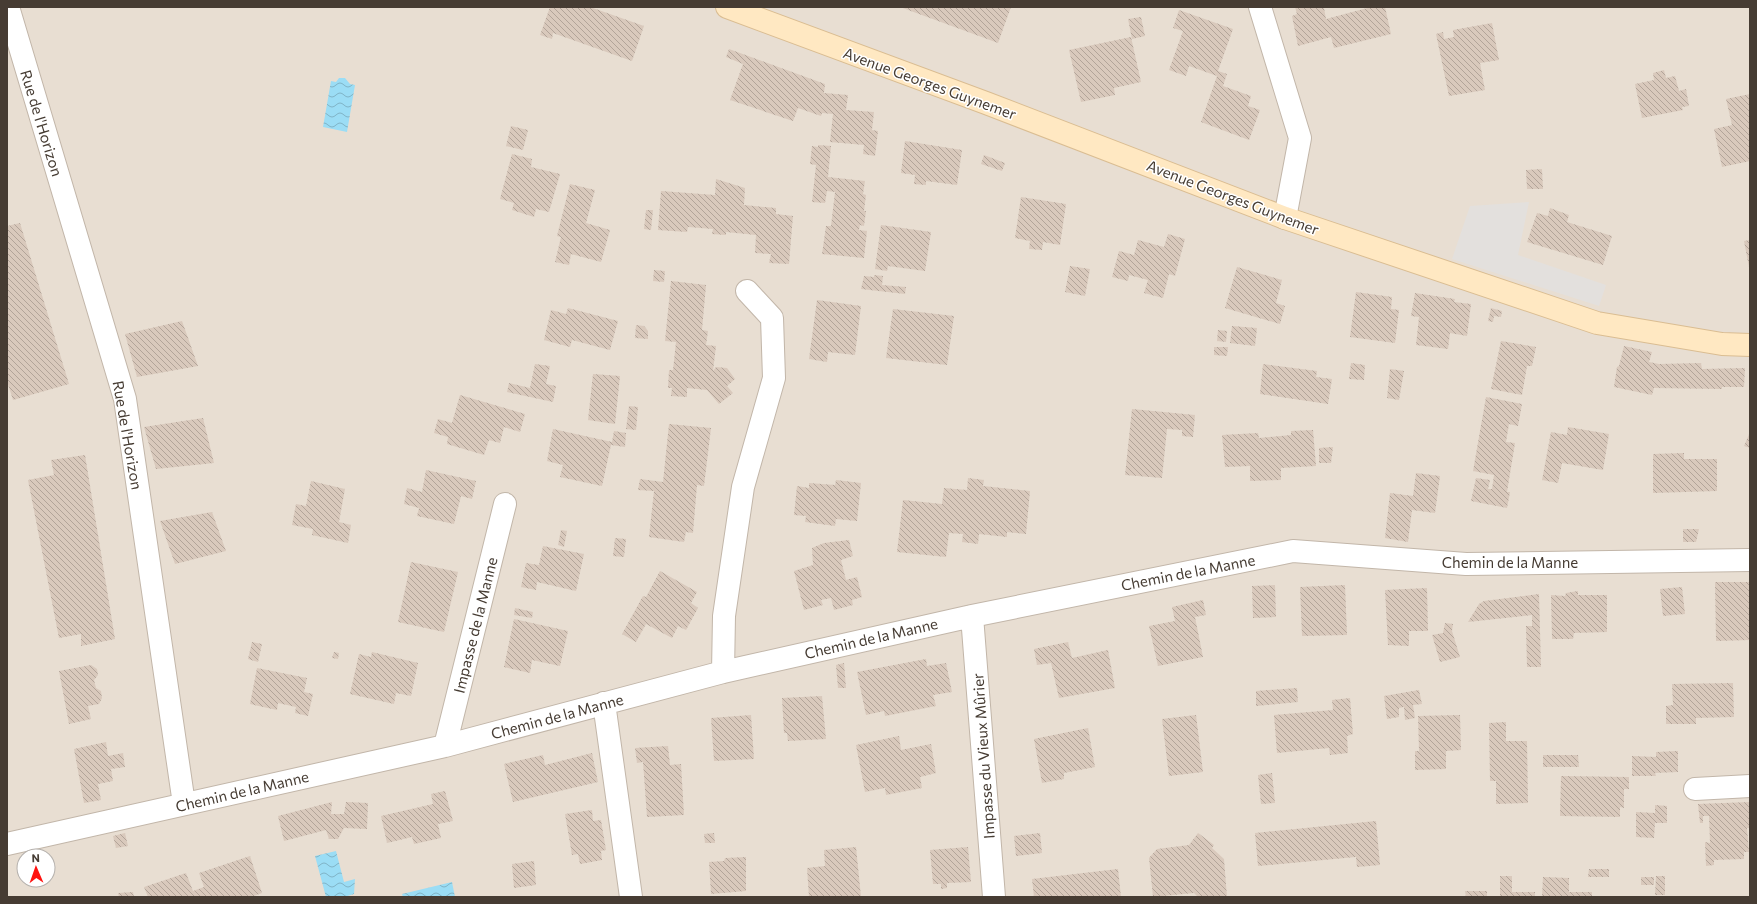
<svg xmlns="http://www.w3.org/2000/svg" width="1757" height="904" viewBox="0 0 1757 904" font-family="Commissioner,sans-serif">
	<defs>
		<pattern id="water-waves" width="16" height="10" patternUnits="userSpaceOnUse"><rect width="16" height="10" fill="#9bddf5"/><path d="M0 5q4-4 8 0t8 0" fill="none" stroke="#80b4c7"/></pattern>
		<pattern id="building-back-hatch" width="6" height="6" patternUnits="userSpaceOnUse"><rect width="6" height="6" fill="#d9c9bc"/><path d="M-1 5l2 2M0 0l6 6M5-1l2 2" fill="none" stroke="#b2a499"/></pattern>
	</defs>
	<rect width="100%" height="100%" fill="#f3ede4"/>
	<path fill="#e8ded2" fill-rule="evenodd" d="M7 7H1750V897H7ZM24 856H48V880H24Z"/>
	<path fill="#e3e0dd" d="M1529 202 1518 255 1606 285 1599 306 1452 259 1470 206Z"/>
	<path fill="url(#water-waves)" d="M339 78H345L350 84 355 85 347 132 323 127 331 81 336 82Z
		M336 851 344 882 355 879 354 894 344 897H326L315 856Z
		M452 882 455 897H403L402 894Z"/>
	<path fill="url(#building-back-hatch)" d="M550 7H590L644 26 632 61 553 33 552 39 540 35Z
		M900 7H1011L998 43Z
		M1295 7 1324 8 1326 19 1371 7H1385L1391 34 1334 48 1331 37 1298 46 1292 16 1297 14Z
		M1179 10 1233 29 1218 71 1227 74 1223 86 1251 96 1248 106 1260 110 1249 140 1201 122 1217 76 1189 66 1186 76 1169 70 1183 31 1173 28Z
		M1141 17 1145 36 1132 39 1128 19Z
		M1492 23 1499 60 1480 63 1485 90 1449 96 1436 34 1443 32 1444 39 1454 37 1453 30Z
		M1131 37 1141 82 1114 88 1115 95 1081 102 1069 50Z
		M729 49 825 84 824 93 848 95 846 110 874 112 872 130 878 131 875 156 863 154 864 145 830 142 833 114 822 113 821 116 798 108 793 121 730 100 743 64 726 57Z
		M1664 70 1666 78 1675 76 1679 91 1686 89 1689 106 1682 107 1683 110 1642 118 1635 84 1654 80 1653 73Z
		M1750 94V161L1722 167 1714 129 1732 125 1726 99Z
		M511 126 528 130 523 150 506 146Z
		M905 141 962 150 957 185 926 181V185L914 184 915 175 901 173Z
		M818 145 831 146 828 177 865 181 863 194 866 195 864 211H866L864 226 860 225 859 230 867 231 864 258 822 254 826 226H831L835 192 827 191 825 203 812 202 816 165 810 164 812 146 818 147Z
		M512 154 532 159 531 167 560 174 549 212 536 209 534 217 512 210 514 203 500 199Z
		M984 155 1005 163 1002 171 981 164Z
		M1542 169 1543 189H1527L1526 170Z
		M716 179 745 188 744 205 776 208V214L793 216 789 264 769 263 771 254 755 253 756 235 726 232V235L712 234 713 229 688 227 687 232 658 230 661 191 715 195Z
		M570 184 595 190 586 223 610 230 601 262 571 254 569 265 555 262 561 237 557 236Z
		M1021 197 1066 204 1060 245 1043 242 1042 250 1029 249 1030 241 1015 238Z
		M1550 208 1569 215 1567 222 1612 236 1603 265 1527 242 1537 213 1548 216Z
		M646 210H653L651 230 644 229Z
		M20 223 69 384 13 400 7 381V226Z
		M881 225 931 232 925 271 888 266 887 271 875 269Z
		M1168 234 1185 239 1175 276 1169 274 1163 298 1144 293 1148 280 1129 275 1128 281 1112 277 1119 251 1134 255 1138 240 1164 247Z
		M1750 240V267H1749L1744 241Z
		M1070 266 1090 269 1085 296 1065 292Z
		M1237 267 1282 280 1276 303 1285 306 1280 324 1225 308Z
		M654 270 665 271 664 282 653 281Z
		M874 275 883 276 882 285 906 287 905 294 861 289 864 276 874 277Z
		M671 281 706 285 702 330 708 331 706 345 716 346 713 371 716 367 727 368 735 379 727 386 733 393 719 404 707 390 687 388V397L671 396 672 388H668L669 370H673L676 342 665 341Z
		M1356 292 1392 297 1391 309 1399 310 1395 343 1350 337Z
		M1415 293 1455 299 1454 302 1471 304 1467 336 1450 333 1448 349 1416 345 1419 317 1411 316Z
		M817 300 861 306 855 355 828 352 827 362 809 359Z
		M568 308 618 321 610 350 572 340 570 347 544 340 551 310 566 314Z
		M1491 308 1502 311 1501 317 1494 316 1493 322 1488 321Z
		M893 309 954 316 947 365 886 358Z
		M182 321 198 366 137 377 125 334Z
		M636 325 644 326 648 331V339L635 338Z
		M1232 326 1257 328 1255 346 1230 343Z
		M1218 330 1227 331 1226 342 1217 341Z
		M1501 341 1536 347 1532 366H1527L1522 395 1491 389Z
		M1624 346 1652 352 1649 362 1659 364 1701 363 1702 369 1745 368 1744 387H1722V389L1654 388 1652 395 1614 387 1617 367 1619 366Z
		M1214 347H1228L1227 356 1214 355Z
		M1351 363 1365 365 1364 380 1349 379Z
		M535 364 550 366 546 384 556 386 553 402 507 392 509 383 530 388Z
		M1263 364 1317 371 1316 377 1332 379 1328 404 1260 394Z
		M1390 369 1404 371 1399 400 1387 398Z
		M593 374 620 376 615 424 588 420Z
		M460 395 525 414 520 432 504 427 500 443 489 440 484 455 447 444 448 437 434 433 438 419 452 423Z
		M1486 397 1522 404 1518 426 1509 424 1506 442 1515 443 1507 492H1510L1507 508 1471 501 1476 478 1490 480 1488 489H1492L1494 475 1473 471Z
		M629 406 638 407 636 430 626 429Z
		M1132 409 1195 415 1193 437 1182 436V430L1167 429 1162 478 1125 475Z
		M203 418 214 463 156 469 144 427Z
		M669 424 711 428 704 486 697 485 693 533 686 532 684 542 649 537 654 491 638 490 640 479 663 482Z
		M1568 427 1609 434 1603 470 1562 463 1558 483 1542 480 1551 432 1567 435Z
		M553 429 612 442 614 431 626 433 625 447 611 445 602 486 560 477 563 465 547 461Z
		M1313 430 1316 466 1281 468V480L1250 481V466L1225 467 1222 435 1258 433 1259 438 1291 435V431Z
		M1750 432V448L1744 446Z
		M1333 447 1331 463H1319V448Z
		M1684 453V459H1717V491L1653 493V454Z
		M85 455 115 639 81 646V634L59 638 28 480 54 475 51 460Z
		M426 470 476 481 472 499 461 496 454 524 417 516 419 508 404 504 407 488 422 492Z
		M1416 473 1440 476 1435 513 1412 510 1408 542 1385 538 1390 493 1413 496Z
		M968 478 984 480 983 486 1030 491 1026 534 1007 532V537L979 534 978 544 962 542 963 534 949 533 946 557 897 552 903 500 942 504 944 488 967 490Z
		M836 480 861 483 857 521 836 519 835 526 805 522 806 516 794 515 797 486 809 488V483L835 485Z
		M311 481 345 489 339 522 351 525 348 543 312 535 313 529 292 525 296 504 306 506Z
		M212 512 226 551 175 564 160 521Z
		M1683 529H1699L1696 542H1683Z
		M561 530 567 531 564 547 558 545Z
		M615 538 626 539 624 557 613 556Z
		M849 540 853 556 841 560 846 580 857 577 862 597 852 600 853 605 834 610 831 598 821 600 823 605 804 610 794 571 813 565 812 548 824 543Z
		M543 546 584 554 576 591 537 582 536 590 521 587 526 563 539 565Z
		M411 562 458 572 444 632 398 622Z
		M660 571 697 592 691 603 698 608 686 630 678 626 672 638 646 624 636 642 622 634 643 596 646 597Z
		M1715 582H1750V640L1716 641Z
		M1275 585 1276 617 1253 618 1252 586Z
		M1345 585 1347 635 1302 636 1300 587Z
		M1682 587 1685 614 1663 616 1660 589Z
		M1427 588 1428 631H1409V646L1388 645 1385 590Z
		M1578 591V595H1607V632L1574 633 1573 639H1552L1551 595 1565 596 1566 593Z
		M1539 594 1541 667H1527L1526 626H1532V615L1468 622 1479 604 1484 601Z
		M1203 600 1206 615 1195 617 1203 657 1158 666 1149 626 1175 621 1172 607Z
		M515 608 533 612 532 618 514 615Z
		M514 619 568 631 560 666 532 660 530 673 504 667Z
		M1445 623 1453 624 1452 631 1460 657 1440 662 1432 635 1443 633Z
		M252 642 262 644 258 662 248 659Z
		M1068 642 1072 658 1108 650 1115 688 1059 698 1051 663 1037 665 1034 649Z
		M334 652 339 653 338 659 332 658Z
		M372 652 418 663 411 696 396 693 394 704 350 694 359 654 371 657Z
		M926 659 927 666 946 663 952 692 933 695 936 706 885 716 884 711 866 715 857 672Z
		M844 663 846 688H838L836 665Z
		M91 665 97 669 98 675 94 680 96 688 101 691 102 698 99 704 88 706 91 719 69 724 59 671Z
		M257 668 307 678 304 692 313 694 308 716 295 713 296 707 278 703 277 710 250 704Z
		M1733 683 1734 717 1696 718V724H1666V706L1673 705 1672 684Z
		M1297 688 1298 702 1256 706V691Z
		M1419 690 1422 704 1413 705 1415 718 1405 720 1404 707 1399 708V717L1387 719 1384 696Z
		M822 696 826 739 788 741 787 733H784L782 698Z
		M1350 698 1353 734 1347 736 1348 753 1330 755 1329 748 1277 753 1274 715 1333 710 1332 700Z
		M751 715 754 759 714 761 711 718Z
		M1196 715 1203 772 1169 776 1162 719Z
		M1460 715 1461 750 1446 751V769L1415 770V751H1419L1418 716Z
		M1506 722V741H1527L1528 803 1496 804V781H1490L1489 723Z
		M1088 728 1095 767 1064 773V779L1042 783 1034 739Z
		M899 736 901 750 931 744 936 773 920 777 922 788 886 795 885 788 865 792 856 745Z
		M106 742 108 756 123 753 125 767 111 769 113 781 98 784 101 800 84 803 74 749Z
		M668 746 670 765 681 764 684 815 647 817 643 762 637 763 635 748Z
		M1678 751V772L1655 773 1656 776H1632V756L1656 757V752Z
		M592 753 598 782 513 802 504 764 543 755 545 765Z
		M1543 755H1578L1579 767H1543Z
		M1272 773 1275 803 1261 804 1258 775Z
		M1561 776 1629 777V789H1624V808L1620 807V817L1560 816Z
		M445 791 453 821 438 824 441 838 414 844 412 837 387 843 381 816 433 804 431 794Z
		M332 802 331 814H344L346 802 368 803 367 829 344 828 338 839H329L326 830 284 841 278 816Z
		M1750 802V828H1747L1749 852H1744V859L1714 860V865L1706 866 1705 842 1710 843 1709 816H1703V823H1700L1698 804Z
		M1655 805 1667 806V823H1655L1654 838 1636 837V812L1655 813Z
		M592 810 593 821 601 820 606 850 601 851 602 860 580 864 578 854 572 855 565 814Z
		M1376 821 1380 865 1357 867 1356 857 1258 866 1255 833Z
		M125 833 128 846 116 848 113 836Z
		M714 833 715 843H705L704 834Z
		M1040 833 1042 853 1016 856 1014 836Z
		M1198 833 1214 845 1212 848 1224 859 1227 897H1198L1194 893 1153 897 1149 858 1157 849 1189 845Z
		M856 847 861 897H809L807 868 825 866 824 850Z
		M968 847 971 882 947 883V888L941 889V884H933L930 850Z
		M250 856 262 893 251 897H148L144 887 186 873 193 891 204 887 199 873Z
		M746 857V891L711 894 709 862 724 861 725 858Z
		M534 861 536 885 514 888 512 864Z
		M1118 869 1121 897H1034L1032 879Z
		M1589 869H1609V877H1588Z
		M1500 876H1512V892H1535V897H1500Z
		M1656 876H1665V895H1655Z
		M1543 877 1569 878V892H1592V897H1542Z
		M1641 877H1654V885H1641Z
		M1465 891H1487V897H1466Z
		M133 892 134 897H119L118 893Z"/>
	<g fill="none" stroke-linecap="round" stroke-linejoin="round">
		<defs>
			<path id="minor" d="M8 7 125 399 184 804
				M1260 7 1300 138 1285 218
				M972 616 994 897
				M723 672 724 616 743 487 774 378 772 318 747 291
				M604 703 631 897
				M445 746 505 504
				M1695 789 1750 786
				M7 844 445 746 723 672 972 616 1293 551 1466 564 1750 560"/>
			<path id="secondary" d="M727 7 986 103 1285 218 1597 323 1722 344 1750 345"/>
		</defs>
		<use href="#minor" stroke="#c2b6a9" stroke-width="24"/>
		<use href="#secondary" stroke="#dabd92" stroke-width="24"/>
		<use href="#minor" stroke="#fff" stroke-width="22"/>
		<use href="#secondary" stroke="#ffe8c2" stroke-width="22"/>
	</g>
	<g text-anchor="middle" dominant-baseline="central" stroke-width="3" stroke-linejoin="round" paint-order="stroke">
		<g font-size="15" fill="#463c33" stroke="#fff">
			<text transform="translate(930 83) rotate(20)">Avenue Georges Guynemer</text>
			<text transform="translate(42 123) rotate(73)">Rue de l'Horizon</text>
			<text transform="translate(1233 197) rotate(21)">Avenue Georges Guynemer</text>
			<text transform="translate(128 435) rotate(80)">Rue de l'Horizon</text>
			<text x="1510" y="562">Chemin de la Manne</text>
			<text transform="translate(1188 572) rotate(-11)">Chemin de la Manne</text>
			<text transform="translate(475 625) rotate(-76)">Impasse de la Manne</text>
			<text transform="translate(871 638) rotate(-13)">Chemin de la Manne</text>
			<text transform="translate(557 716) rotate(-15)">Chemin de la Manne</text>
			<text transform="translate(983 756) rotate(-94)">Impasse du Vieux Mûrier</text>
			<text transform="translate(242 791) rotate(-13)">Chemin de la Manne</text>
		</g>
	</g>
	<rect width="1757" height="904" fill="none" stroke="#463c33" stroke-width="16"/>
	<g transform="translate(36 868) rotate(358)"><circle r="19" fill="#ffffff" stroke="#b5b1ad"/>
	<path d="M0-3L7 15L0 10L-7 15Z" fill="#ff120f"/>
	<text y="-6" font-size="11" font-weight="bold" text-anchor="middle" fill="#463c33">N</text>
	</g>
</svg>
